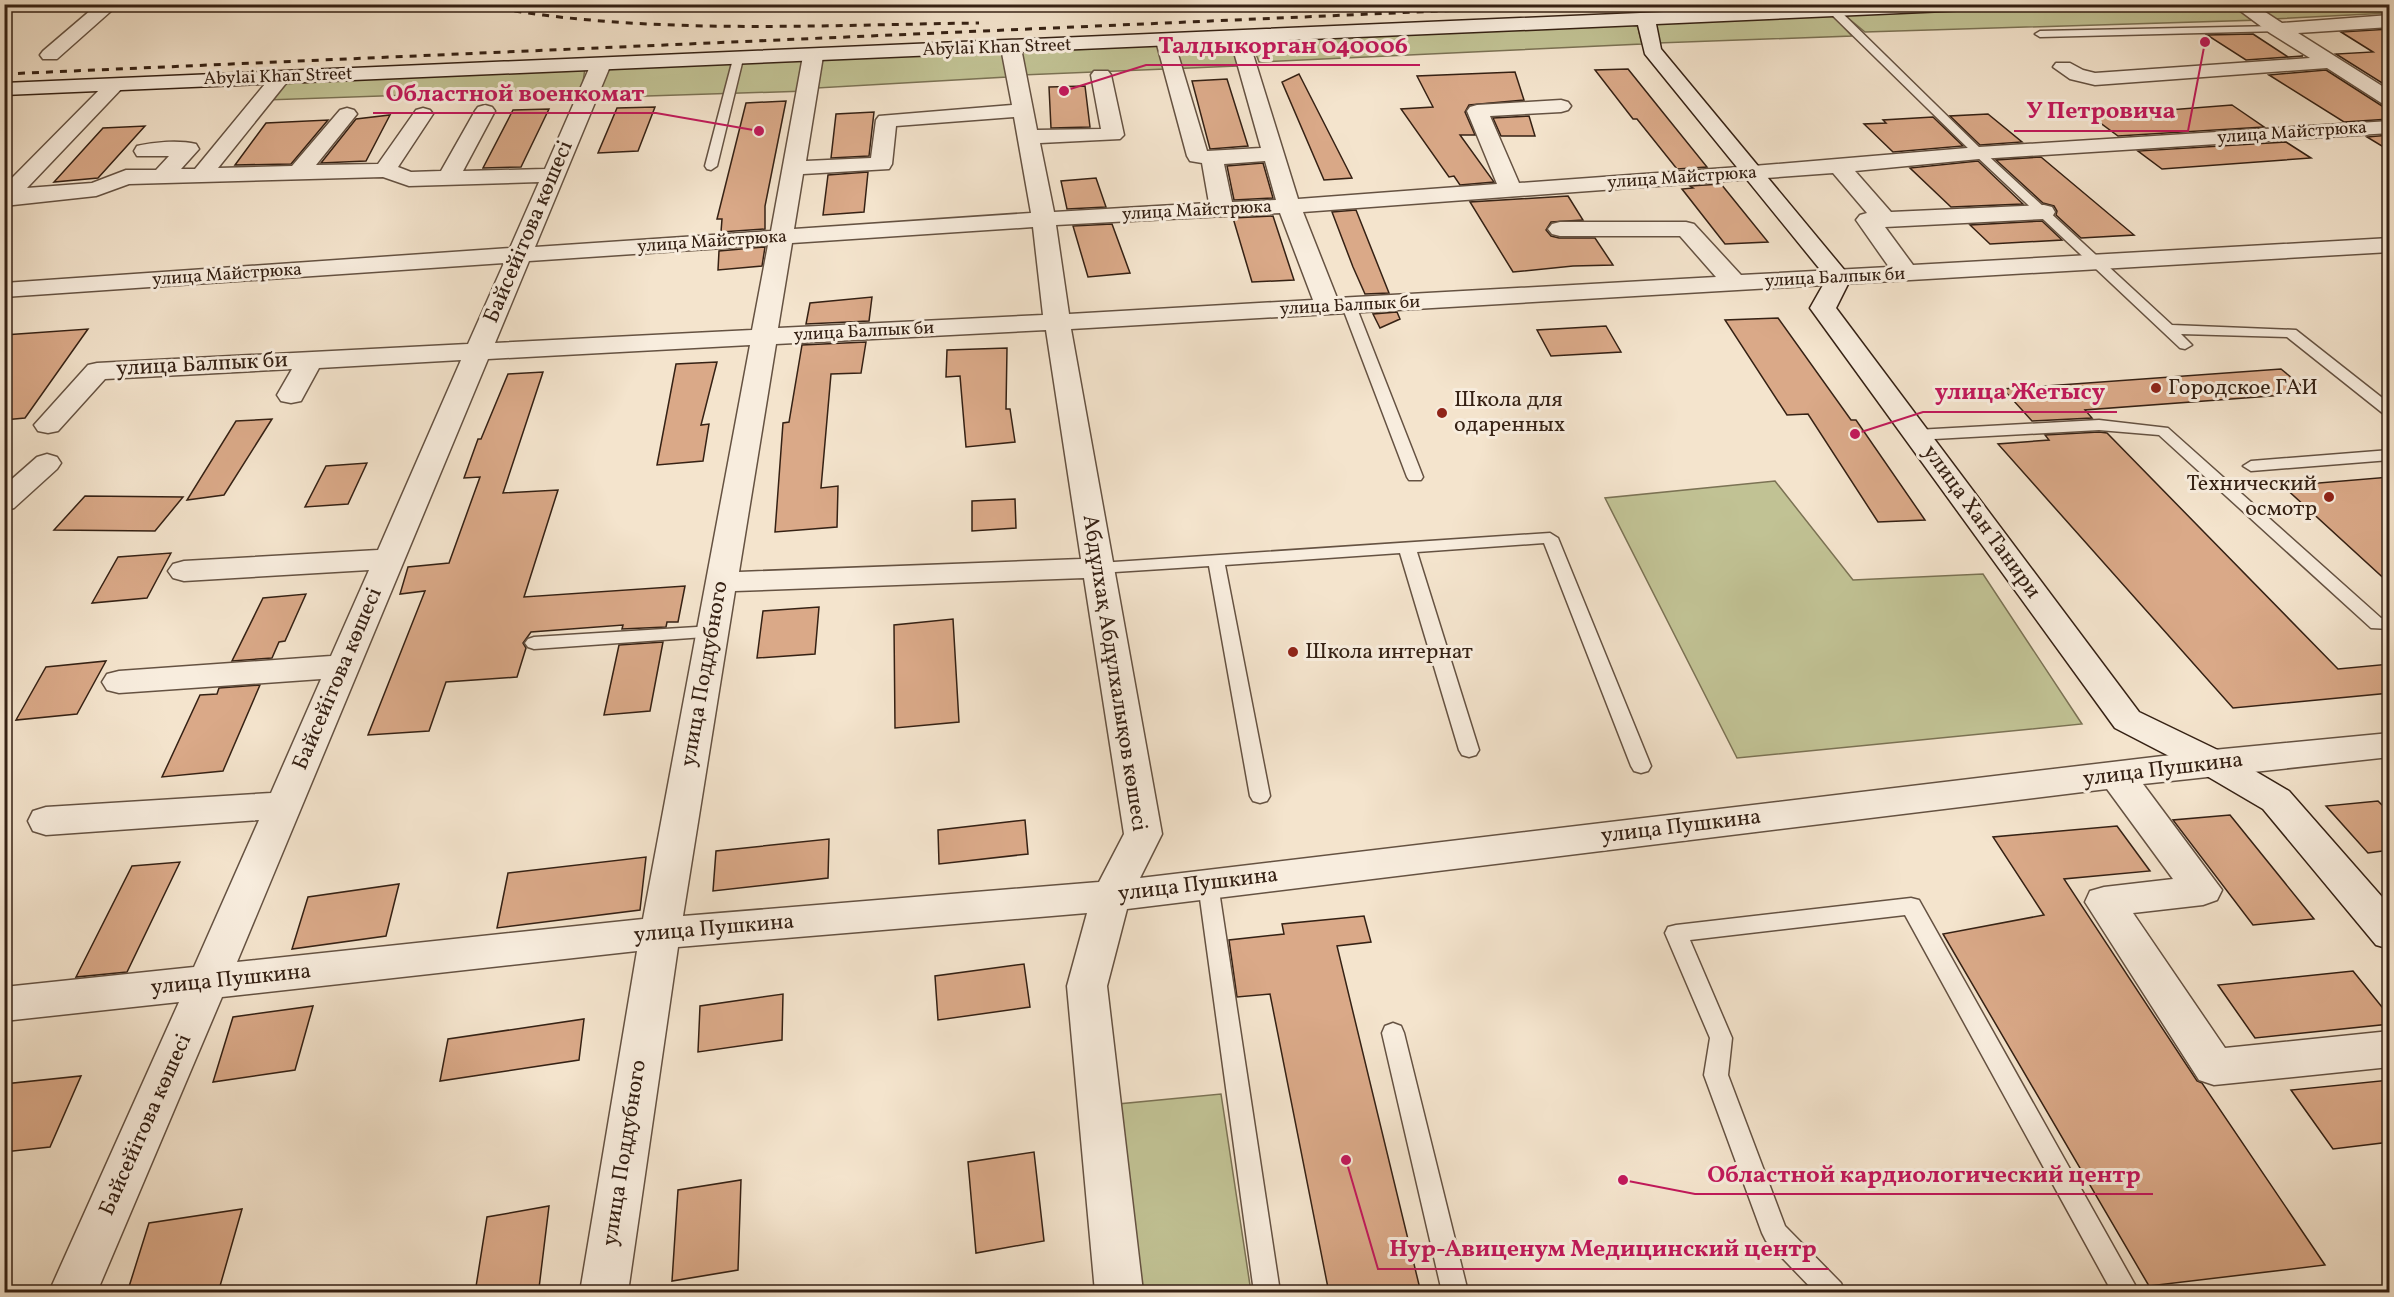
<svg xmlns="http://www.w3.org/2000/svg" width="2394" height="1297" viewBox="0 0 2394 1297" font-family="Vollkorn,serif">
	<rect width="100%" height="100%" fill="#f4e4cd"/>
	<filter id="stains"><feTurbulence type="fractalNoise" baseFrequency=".00333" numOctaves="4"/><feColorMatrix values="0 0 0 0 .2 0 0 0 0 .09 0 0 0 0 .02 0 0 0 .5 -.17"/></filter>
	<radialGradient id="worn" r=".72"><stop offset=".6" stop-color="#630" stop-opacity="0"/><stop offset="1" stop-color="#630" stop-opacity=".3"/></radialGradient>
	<path fill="#c1c294" stroke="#7b7254" stroke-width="1.5" d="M2025 4H2234L2260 20 1865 32 1842 13Z
		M2252 5H2389V13L2272 19Z
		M1831 13 1852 36 1658 43 1655 21Z
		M1637 23 1642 44 1259 62 1251 41Z
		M1235 41 1237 66 1022 75 1021 50Z
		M1003 50 1007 77 817 88 818 58Z
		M806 58 807 91 616 97 598 89 607 67Z
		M585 68 582 89 267 100 287 82Z
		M1775 481 1853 580 1983 574 2082 724 1737 758 1605 498Z
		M1221 1094 1251 1292H1139L1118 1104Z"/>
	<path fill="#daa988" stroke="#352114" stroke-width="1.5" d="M2390 29V88L2336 54 2373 52 2341 32Z
		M2253 34 2288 57 2303 56 2246 60 2207 35Z
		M1628 69 1665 115 1707 167 1677 169 1637 119H1633L1595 70Z
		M2326 70 2382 106 2390 108V119L2344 122 2269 75Z
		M1515 72 1524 100 1469 105 1465 112 1475 135H1460L1494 182 1460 185 1454 176 1449 177 1401 109 1433 107 1417 76Z
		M1299 74 1352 178 1324 180 1282 82Z
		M1227 79 1248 146 1210 149 1192 81Z
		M1085 86 1090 127 1051 128 1049 87Z
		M786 101 765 206V229L721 232 722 219H717L746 103Z
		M2232 105 2264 127 2118 136 2091 116Z
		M655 107 638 151 598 153 617 108Z
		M549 109 521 167 483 168 513 110Z
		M874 112 869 156 831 158 836 114Z
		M1988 114 2022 142 1980 145 1950 116Z
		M390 115 366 161 321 163 356 119Z
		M1529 116 1535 136H1501L1493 118Z
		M1933 117 1963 146 1893 152 1864 124 1886 123 1883 120Z
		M328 120 291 164 235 165 266 123Z
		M145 126 98 178 54 182 103 128Z
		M2390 135V151L2367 137Z
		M2286 142 2311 158 2162 169 2138 151Z
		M2041 157 2134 235 2081 238 2056 215 2057 211 2054 206 2043 203 1996 160Z
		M1978 161 2023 204 1951 207 1910 168Z
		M1263 163 1273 198 1234 200 1227 166Z
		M868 172 864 212 823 215 828 175Z
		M1096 178 1106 207 1067 209 1061 181Z
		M1721 184 1768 242 1725 244 1682 189 1693 188 1690 186Z
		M1568 196 1583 220 1551 222 1546 230 1551 236 1559 238H1595L1613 265 1573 266 1513 272 1470 202Z
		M1356 210 1389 293 1365 294 1353 267 1332 212Z
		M1273 216 1294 280 1252 282 1233 218Z
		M2042 221 2062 240 1990 244 1970 225Z
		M1112 224 1130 273 1088 277 1073 226Z
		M765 247 762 266 718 270 719 251Z
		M872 297 869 321 806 324 810 303Z
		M1397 312 1400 319 1380 328 1373 314Z
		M1778 318 1851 420H1856L1925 520 1878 522 1808 414 1787 415 1725 320Z
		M1606 326 1621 352 1551 356 1537 330Z
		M88 329 25 418 4 420V335Z
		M866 342 861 373 831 374 821 488 838 486 837 527 775 532 783 423 789 422 802 345Z
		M1007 348 1006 409H1010L1015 442 966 447 960 376 946 377 947 350Z
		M717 362 701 425 709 424 703 461 657 465 676 364Z
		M2281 369 2310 393 2085 410 2092 418 2032 421 2003 389Z
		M543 372 503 493 558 490 524 597 685 586 678 622H667L666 627 622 629 623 625 531 632 523 643 526 648 517 677 446 682 429 731 368 735 425 591 400 594 408 567 449 563 480 477 464 478 478 439H481L508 374Z
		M272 419 224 495 187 500 236 421Z
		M2099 432 2107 433 2338 669 2390 664V693L2233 708 1998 444 2049 440 2045 435Z
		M367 463 348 504 305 507 326 466Z
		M2390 477V584L2283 486Z
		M85 496 183 497 155 531 54 530Z
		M1015 499 1016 528 972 531V501Z
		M171 553 147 598 92 603 118 557Z
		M306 594 285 641 279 642 272 658 232 661 263 598Z
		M819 607 815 654 757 658 763 611Z
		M953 619 959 722 895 728 894 625Z
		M663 642 650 711 604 715 619 645Z
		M106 661 77 714 16 720 46 667Z
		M260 685 223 771 162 777 200 695 217 694 219 688Z
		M2378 801 2390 813V850L2368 853 2326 806Z
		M2230 815 2314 919 2253 925 2173 820Z
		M1025 820 1028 854 939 864 938 830Z
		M2117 826 2150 871 2064 879 2197 1081 2202 1083 2325 1265 2149 1286 1943 934 2044 915 1993 837Z
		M829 839 828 878 713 891 716 851Z
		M646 857 640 910 497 928 508 873Z
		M180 862 127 972 76 977 132 866Z
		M399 884 386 936 292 949 308 897Z
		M1364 916 1371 942 1337 946 1421 1293H1329L1270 994 1237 997 1229 940 1284 934 1282 924Z
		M1024 964 1030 1007 938 1020 935 976Z
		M2353 971 2390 1017V1024L2255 1038 2218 985Z
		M783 994 782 1040 698 1052 700 1006Z
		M313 1006 295 1070 213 1082 233 1017Z
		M584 1019 579 1060 440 1081 448 1039Z
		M81 1076 50 1147 4 1152V1084Z
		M2390 1080V1142L2333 1149 2291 1090Z
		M1034 1152 1044 1241 976 1253 968 1162Z
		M741 1180 738 1270 672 1281 678 1190Z
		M549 1206 539 1288 513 1293H475L487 1217Z
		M242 1209 218 1293H127L149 1223Z"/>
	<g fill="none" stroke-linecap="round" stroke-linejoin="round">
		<defs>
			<path id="lane" d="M1830 9H1838L1983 151 2172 325 2296 330 2390 404V416L2385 415 2287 337 2181 334 2192 345 2185 349 2180 348 1975 155 1830 13Z
				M2277 26 2282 29 2281 31 2040 37 2035 34 2040 31Z
				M738 56 743 59 717 166 711 170 707 169 705 166 733 59Z
				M1349 302 1356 306 1423 477 1421 480H1409L1407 477 1342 306Z
				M2099 420 2168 428 2381 618 2390 617V629L2371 628 2159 435 2099 430 1916 440 1908 435 1916 430Z
				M2390 450V460L2251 471 2243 466 2251 461Z
				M1550 533 1558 538 1651 766 1648 771 1641 773 1634 771 1631 766 1544 543 1417 552 1479 750 1476 755 1469 757 1462 755 1459 750 1400 553 1225 565 1270 796 1267 801 1260 803 1253 801 1250 796 1209 566 1099 573 1093 572 1091 568 1093 564 1099 563Z
				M713 626 719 628 722 632 719 636 534 649 528 647 525 643 528 639 534 637Z
				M1208 876 1215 878 1218 884 1280 1292H1254L1198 884 1201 878Z
				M1911 898 1919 900 2139 1292H2112L1905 915 1690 940 1732 1038 1728 1075 1785 1226 1841 1283 1845 1292H1815L1766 1241 1762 1233 1704 1075 1710 1038 1665 933 1668 927 1676 925Z
				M1393 1023 1401 1026 1404 1033 1468 1292H1442L1382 1033 1385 1026Z"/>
			<path id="street" d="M98 4H119L57 59H43L40 55 43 51Z
				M2231 4H2253L2282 23 2390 15V27L2298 33 2390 91V106L2383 104 2327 68 2095 85 2070 79 2053 67 2056 63H2070L2083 70 2095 73 2310 58 2270 33Z
				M1239 32 1246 34 1248 38 1298 199 1497 184 1467 111 1470 107 1477 105 1561 100 1568 102 1571 106 1568 110 1561 112 1490 116 1519 183 1753 166 1979 147 2390 121V133L1979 159 1855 171 1891 212 2044 205 2052 207 2055 212 2052 217 2044 219 1885 227 1913 265 2390 238V252L1071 329 1162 834 1140 878 2213 750 2390 733V757L2143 784 2222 890 2217 900 2203 905 2133 913 2225 1048 2390 1031V1067L2214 1085 2199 1080 2085 902 2090 891 2104 887 2173 879 2107 789 1127 909 1107 986 1143 1292H1095L1067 986 1087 913 678 947 628 1292H580L637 951 222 997 97 1292H49L179 1002 4 1021V987L194 967 259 820 46 835 33 831 28 821 33 811 46 807 271 793 321 679 119 693 107 690 102 682 107 674 119 671 331 656 369 570 184 581 173 578 168 571 173 564 184 561 378 550 461 360 319 368 301 401 291 403 281 401 277 395 292 369 105 379 58 431 48 433 38 431 34 425 88 365 97 363 468 344 504 263 4 297V283L510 248 539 182 409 186 383 177 129 184 96 196 4 206V186L109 80H123L126 84 27 188 92 183 126 170H156L169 156H137L134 151 137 146C154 142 179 140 196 144L199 149 181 169H195L274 73H288L291 77 218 168 292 166 340 110 347 108 354 110 357 114 316 165 378 164 416 110 423 108 430 110 433 114 398 167 411 172 441 171 475 111 478 107 485 105 492 107 495 111 463 171 545 169 591 64 594 60H608L611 64 535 247 771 231 803 56 806 52H820L823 56 806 161 871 158 876 120 879 116 1012 105 1001 48 1004 44H1018L1021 48 1037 130 1101 129 1091 75 1094 71H1108L1111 75 1124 135 1120 139 1040 143 1054 212 1209 203 1202 163 1190 161 1187 156 1156 41 1158 37H1172L1174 41 1207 151 1261 148 1230 38 1232 34ZM1014 117 1031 213 794 229 803 174 889 169 892 164 896 126ZM1265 161 1276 200 1232 202 1224 164ZM1833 173 1867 213 1860 215 1856 220 1889 267 1741 275 1694 224 1686 222H1560L1552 224 1548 229 1552 234 1560 236H1680L1716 277 1337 298 1303 212ZM1280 213 1313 300 1069 314 1056 225ZM1033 227 1043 315 778 328 792 243ZM768 245 752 330 495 343 529 261ZM1046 330 1081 559 739 572 776 344ZM750 345 643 919 237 962 488 359ZM1084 578 1124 834 1099 882 683 916 735 591Z
				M47 454 57 457 61 463 57 469 14 508 4 511V486L37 457Z"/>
			<path id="secondary" d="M1850 4H1999L1990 9 1656 24 1661 49 1851 278 1836 308 2139 712 2226 754 2289 791 2390 906V949L2376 945 2263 809 2200 772 2115 728 1810 308 1827 278 1645 54 1638 25 4 95V83Z"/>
		</defs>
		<use href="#lane" stroke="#655242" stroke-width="3"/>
		<use href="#street" stroke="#655242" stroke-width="3"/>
		<use href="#secondary" stroke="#352114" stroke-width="3"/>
		<use href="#lane" fill="#f8edde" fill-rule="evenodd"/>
		<use href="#street" fill="#f8edde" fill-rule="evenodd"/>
		<use href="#secondary" fill="#f8edde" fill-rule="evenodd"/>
		<path stroke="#352114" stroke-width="3" stroke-dasharray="7 7" stroke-linecap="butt" d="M473 4C639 36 811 25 979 23
			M903 4 996 8 1200 4
			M254 7 257 4
			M4 74 1598 4"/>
	</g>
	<g fill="#8f2418" stroke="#f8edde" stroke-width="2">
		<circle cx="2156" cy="388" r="6"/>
		<circle cx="1442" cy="413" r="6"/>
		<circle cx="2329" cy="497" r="6"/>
		<circle cx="1293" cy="652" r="6"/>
	</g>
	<g text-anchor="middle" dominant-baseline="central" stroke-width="6" stroke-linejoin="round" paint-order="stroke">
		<g font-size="18" fill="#352114" stroke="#f8edde">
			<text transform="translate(997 48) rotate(-2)">Abylai Khan Street</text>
			<text transform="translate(278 77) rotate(-2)">Abylai Khan Street</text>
			<text transform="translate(2292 133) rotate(-4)">улица Майстрюка</text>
			<text transform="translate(1682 178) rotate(-4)">улица Майстрюка</text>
			<text transform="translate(1197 211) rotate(-3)">улица Майстрюка</text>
			<text transform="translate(712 242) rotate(-4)">улица Майстрюка</text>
			<text transform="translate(227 275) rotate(-4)">улица Майстрюка</text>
			<text transform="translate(1835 278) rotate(-3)">улица Балпык би</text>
			<text transform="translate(1350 306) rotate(-3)">улица Балпык би</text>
			<text transform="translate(864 332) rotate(-3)">улица Балпык би</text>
		</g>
		<g font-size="22" fill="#352114" stroke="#f8edde">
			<text transform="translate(529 232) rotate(-67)">Байсейітова көшесі</text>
			<text transform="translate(202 365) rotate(-3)">улица Балпык би</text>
			<text transform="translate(1981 522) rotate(54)">улица Хан Танири</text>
			<text transform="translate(1114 673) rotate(81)">Абдұлхақ Абдұлхалықов көшесі</text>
			<text transform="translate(705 674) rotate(-80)">улица Поддубного</text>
			<text transform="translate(338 679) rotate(-67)">Байсейітова көшесі</text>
			<text transform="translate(2163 770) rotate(-7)">улица Пушкина</text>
			<text transform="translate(1681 827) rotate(-7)">улица Пушкина</text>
			<text transform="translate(1198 885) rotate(-7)">улица Пушкина</text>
			<text transform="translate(714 929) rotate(-5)">улица Пушкина</text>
			<text transform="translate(231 980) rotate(-6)">улица Пушкина</text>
			<text transform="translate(146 1125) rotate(-66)">Байсейітова көшесі</text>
			<text transform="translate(625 1153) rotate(-81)">улица Поддубного</text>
		</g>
		<g font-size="22" fill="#352114" stroke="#f8edde" text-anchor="start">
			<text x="2168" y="388">Городское ГАИ</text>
			<text x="1454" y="400">Школа для<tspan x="1454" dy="25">одаренных</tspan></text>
			<text x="2317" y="484" text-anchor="end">Технический<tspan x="2317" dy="25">осмотр</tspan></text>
			<text x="1305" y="652">Школа интернат</text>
		</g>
	</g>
	<path fill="none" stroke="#c2185b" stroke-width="2" d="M1064 91L1146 65H1420M759 131L656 113H373M2205 42L2188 131H2014M1855 434L1923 412H2117M1623 1180L1695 1194H2153M1346 1160L1378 1269H1829"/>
	<g fill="#c2185b" stroke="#f8edde" stroke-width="2">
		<circle cx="1064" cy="91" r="6"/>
		<circle cx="759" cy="131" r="6"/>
		<circle cx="2205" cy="42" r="6"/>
		<circle cx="1855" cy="434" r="6"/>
		<circle cx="1623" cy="1180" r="6"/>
		<circle cx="1346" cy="1160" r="6"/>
	</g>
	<g font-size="24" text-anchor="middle" font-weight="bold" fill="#c2185b" stroke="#f8edde" stroke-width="6" stroke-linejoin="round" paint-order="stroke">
		<text x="1283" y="53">Талдыкорган 040006</text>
		<text x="515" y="101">Областной военкомат</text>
		<text x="2101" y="118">У Петровича</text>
		<text x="2020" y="399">улица Жетысу</text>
		<text x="1924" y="1182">Областной кардиологический центр</text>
		<text x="1603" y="1256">Нур-Авиценум Медицинский центр</text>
	</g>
	<rect width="2394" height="1297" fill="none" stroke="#f4e4cd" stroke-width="24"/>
	<rect x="6" y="6" width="2382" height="1285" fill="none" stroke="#352114" stroke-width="3"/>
	<rect x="12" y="12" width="2370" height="1273" fill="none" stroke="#352114" stroke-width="1.5"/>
	<rect width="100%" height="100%" filter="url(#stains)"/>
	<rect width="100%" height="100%" fill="url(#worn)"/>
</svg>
